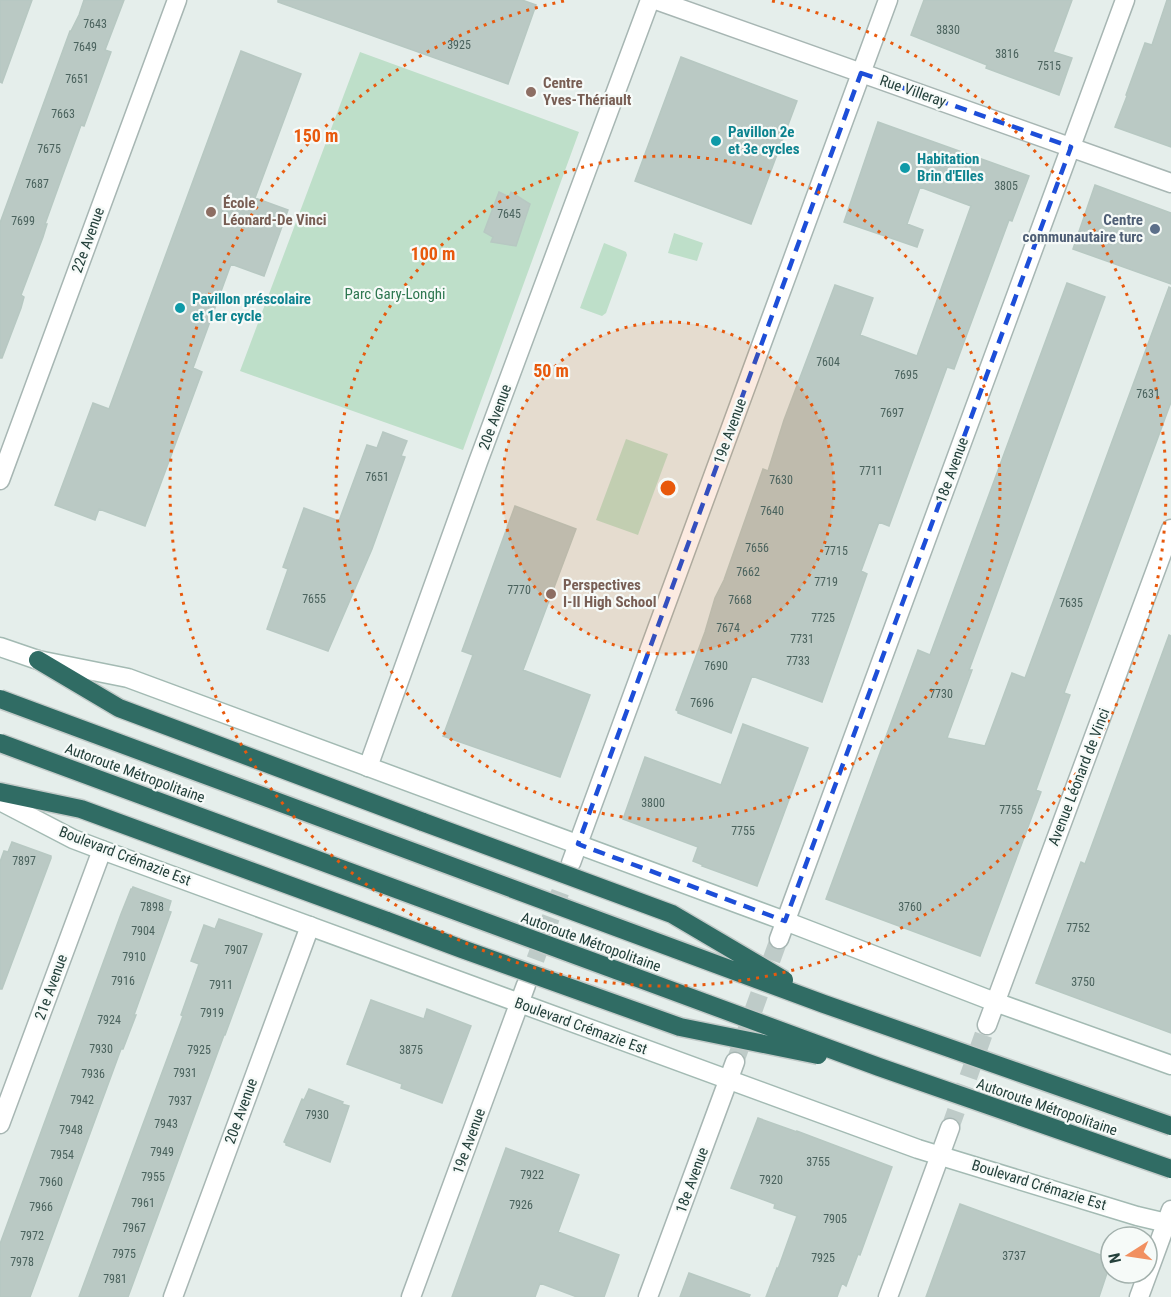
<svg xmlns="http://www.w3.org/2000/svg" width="1171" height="1297" viewBox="0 0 1171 1297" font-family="'Roboto Condensed',sans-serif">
	<rect width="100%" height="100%" fill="#e5eeeb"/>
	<path fill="#bedfc9" d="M360 52 579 132 463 450 240 371Z
		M674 233 703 243 697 261 668 253Z
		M604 243 624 251 626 252 627 255 606 313 602 316 580 308Z
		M626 439 668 454 638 535 596 520Z"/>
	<path fill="#bac9c4" stroke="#b7c8c2" stroke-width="1.5" d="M0 0H32L2 83 0 82Z
		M84 0H124L105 50 111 52 84 126 81 125 63 174 45 224H47L43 237 21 295 24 297 21 308 2 358H0V223L70 31H71L79 15Z
		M278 0H522L536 5 508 84 278 2Z
		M924 0H1072L1053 52 1072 58 1059 95 986 68 987 65 911 35Z
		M1167 0H1171V147L1115 127 1127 96 1126 95 1145 43 1152 45Z
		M241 51 301 74 255 198 288 210 264 276 231 264 193 368 202 372 145 526 99 509 95 520 55 505 93 403 109 409Z
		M681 57 797 101 751 224 635 181Z
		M878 122 1029 176 1012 221 1009 220 954 369 947 367 889 526 879 522 861 571 867 574 822 702 752 676 731 733 678 713V711L676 710 705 632 715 598 724 580 763 469 768 471 784 420 835 285 873 298 860 335 917 356 971 206 920 187 907 224 923 230 917 247 844 222Z
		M1095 185 1171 213V284L1073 249Z
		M499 192 509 197 511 192 530 204 516 246 491 242 493 237 484 232Z
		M1067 283 1105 297 969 670H972L947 738 985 746 1012 673 1025 678 1169 287 1171 288V402L1064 693 1070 695 1036 790 1041 792 980 956 826 899 918 650 930 655Z
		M383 432 407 441 401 456 405 457 372 549 328 651 267 629 288 569 283 567 304 508 339 521 367 445 377 448Z
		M515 506 576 529 523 670 590 695 560 777 443 736 473 655 462 651Z
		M1169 635 1171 636V1033L1036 983 1081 862 1085 864Z
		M743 724 808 748 757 886 702 866 703 865 693 861 698 847 623 819 645 757 721 785Z
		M12 842 51 856V858L2 989H0V862L4 851 8 852Z
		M133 887 171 901 168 911 171 912 134 1015H136L123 1049H121L30 1297H0V1244L121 914 131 889H132Z
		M219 919 262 934 225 1035H224L128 1297H79L183 1016 181 1015 199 964 191 961 204 925 215 929Z
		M371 1000 424 1019 427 1009 471 1026 442 1103 401 1088 402 1084 347 1064Z
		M309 1089 343 1102 342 1104 349 1106 330 1162 286 1145V1143L284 1142 302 1099 304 1100Z
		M758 1118 797 1132V1131L892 1167 860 1255 858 1254 846 1286 842 1283 837 1297H766L777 1268 778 1269 797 1216 774 1208 775 1204 731 1188Z
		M506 1148 579 1175 558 1232 619 1255 604 1297H577L540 1283 535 1297H452Z
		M960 1204 1103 1256 1110 1264 1099 1297H926Z
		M689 1273 750 1295 749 1297H680Z"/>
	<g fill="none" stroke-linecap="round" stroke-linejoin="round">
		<path stroke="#becbc8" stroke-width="18" stroke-dasharray="18 9" stroke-linecap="butt" d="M526 985 571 863
			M735 1062 779 939
			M950 1128 987 1025"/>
		<defs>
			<path id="street" d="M656 0 1171 183
				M0 480 177 0
				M368 767 478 462 650 0
				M571 863 888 0
				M779 939 1125 0
				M987 1025 1171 529
				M0 1124 102 850
				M173 1297 310 926
				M411 1297 526 985
				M648 1297 735 1062
				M888 1297 950 1128
				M1139 1297 1171 1210"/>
			<path id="secondary" d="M0 647 38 660 128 678 785 921 995 1002 1171 1065
				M0 801 73 839 102 850 918 1149 1137 1216 1171 1224"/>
			<path id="highway" d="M38 660 119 708 423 822
				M0 792 81 809 387 921"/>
		</defs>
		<use href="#street" stroke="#a7b6b3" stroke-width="21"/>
		<use href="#secondary" stroke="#a3bab3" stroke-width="21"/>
		<use href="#highway" stroke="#c2cac8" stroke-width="21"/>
		<use href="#street" stroke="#fff" stroke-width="18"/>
		<use href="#secondary" stroke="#fff" stroke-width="18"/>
		<use href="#highway" stroke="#306c64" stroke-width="18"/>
		<defs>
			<path id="highway-bridge" d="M0 699 824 1004 1171 1126
				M0 743 879 1067 1171 1169
				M423 822 672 914 784 980
				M387 921 462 949 680 1027 818 1055"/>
		</defs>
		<use href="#highway-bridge" stroke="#c2cac8" stroke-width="21" stroke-linecap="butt"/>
		<use href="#highway-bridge" stroke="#306c64" stroke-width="18"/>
	</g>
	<path fill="none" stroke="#1d4ed8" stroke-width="4.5" stroke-dasharray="12 8" stroke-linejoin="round" d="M861 73 1071 147 785 921 578 844Z"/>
	<circle cx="668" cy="488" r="166" fill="#e8590c" fill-opacity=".12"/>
	<g fill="none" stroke="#e8590c" stroke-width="3" stroke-dasharray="3 6">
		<circle cx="668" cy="488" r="166"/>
		<circle cx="668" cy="488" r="332"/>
		<path d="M772 1A498 498 0 1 1 564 1"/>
	</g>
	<g fill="#8d6e63" stroke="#f6faf8" stroke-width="2">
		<circle cx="531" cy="92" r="6"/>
		<circle cx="211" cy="212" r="6"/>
		<circle cx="551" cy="594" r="6"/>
	</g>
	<g fill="#0f9aa8" stroke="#f6faf8" stroke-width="2">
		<circle cx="716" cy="141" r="6"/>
		<circle cx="905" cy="168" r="6"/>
		<circle cx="180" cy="308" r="6"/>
	</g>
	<circle fill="#5c6f8a" stroke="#f6faf8" stroke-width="2" cx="1155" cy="229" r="6"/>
	<g text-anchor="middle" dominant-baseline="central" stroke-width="4.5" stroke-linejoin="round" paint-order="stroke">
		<g font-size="12" fill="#4a625d">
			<text x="95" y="24">7643</text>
			<text x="948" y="30">3830</text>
			<text x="459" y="45">3925</text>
			<text x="85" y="47">7649</text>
			<text x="1007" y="54">3816</text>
			<text x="1049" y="66">7515</text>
			<text x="77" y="79">7651</text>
			<text x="63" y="114">7663</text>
			<text x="49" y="149">7675</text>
			<text x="37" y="184">7687</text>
			<text x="1006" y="186">3805</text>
			<text x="509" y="214">7645</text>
			<text x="23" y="221">7699</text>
			<text x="828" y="362">7604</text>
			<text x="906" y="375">7695</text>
			<text x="1148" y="394">7631</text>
			<text x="892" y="413">7697</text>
			<text x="871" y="471">7711</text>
			<text x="377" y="477">7651</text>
			<text x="781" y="480">7630</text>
			<text x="772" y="511">7640</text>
			<text x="757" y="548">7656</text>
			<text x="836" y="551">7715</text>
			<text x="748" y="572">7662</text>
			<text x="826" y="582">7719</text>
			<text x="519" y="590">7770</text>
			<text x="314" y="599">7655</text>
			<text x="740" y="600">7668</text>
			<text x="1071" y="603">7635</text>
			<text x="823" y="618">7725</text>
			<text x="728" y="628">7674</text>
			<text x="802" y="639">7731</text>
			<text x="798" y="661">7733</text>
			<text x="716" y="666">7690</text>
			<text x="941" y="694">7730</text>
			<text x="702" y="703">7696</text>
			<text x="653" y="803">3800</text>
			<text x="1011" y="810">7755</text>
			<text x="743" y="831">7755</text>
			<text x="24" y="861">7897</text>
			<text x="152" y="907">7898</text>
			<text x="910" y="907">3760</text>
			<text x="1078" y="928">7752</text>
			<text x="143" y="931">7904</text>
			<text x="236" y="950">7907</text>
			<text x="134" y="957">7910</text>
			<text x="123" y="981">7916</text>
			<text x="1083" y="982">3750</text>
			<text x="221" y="985">7911</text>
			<text x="212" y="1013">7919</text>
			<text x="109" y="1020">7924</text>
			<text x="101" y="1049">7930</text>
			<text x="199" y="1050">7925</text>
			<text x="411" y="1050">3875</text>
			<text x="185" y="1073">7931</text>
			<text x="93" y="1074">7936</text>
			<text x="82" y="1100">7942</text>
			<text x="180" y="1101">7937</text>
			<text x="317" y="1115">7930</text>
			<text x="166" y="1124">7943</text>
			<text x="71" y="1130">7948</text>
			<text x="162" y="1152">7949</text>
			<text x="62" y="1155">7954</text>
			<text x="818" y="1162">3755</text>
			<text x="532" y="1175">7922</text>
			<text x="153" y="1177">7955</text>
			<text x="771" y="1180">7920</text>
			<text x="51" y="1182">7960</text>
			<text x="143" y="1203">7961</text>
			<text x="521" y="1205">7926</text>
			<text x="41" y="1207">7966</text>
			<text x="835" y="1219">7905</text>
			<text x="134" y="1228">7967</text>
			<text x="32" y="1236">7972</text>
			<text x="124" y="1254">7975</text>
			<text x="1014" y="1256">3737</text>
			<text x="823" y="1258">7925</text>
			<text x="22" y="1262">7978</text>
			<text x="115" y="1279">7981</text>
		</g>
		<g font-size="15" font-weight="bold" fill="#785e54" stroke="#f6faf8" text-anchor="start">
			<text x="543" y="83">Centre<tspan x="543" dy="17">Yves-Thériault</tspan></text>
			<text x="223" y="203">École<tspan x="223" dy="17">Léonard-De Vinci</tspan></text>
			<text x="563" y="585">Perspectives<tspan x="563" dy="17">I-II High School</tspan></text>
		</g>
		<g font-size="15" fill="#24403b" stroke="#f6faf8">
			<text transform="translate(913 91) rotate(19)">Rue Villeray</text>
			<text transform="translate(88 240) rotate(-70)">22e Avenue</text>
			<text transform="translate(495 417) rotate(-70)">20e Avenue</text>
			<text transform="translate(730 431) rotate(-70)">19e Avenue</text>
			<text transform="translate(952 470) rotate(-70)">18e Avenue</text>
			<text transform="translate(135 773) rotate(20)">Autoroute Métropolitaine</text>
			<text transform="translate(1079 777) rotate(-69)">Avenue Léonard de Vinci</text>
			<text transform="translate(125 856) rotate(21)">Boulevard Crémazie Est</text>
			<text transform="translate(591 942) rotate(20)">Autoroute Métropolitaine</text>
			<text transform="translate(51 987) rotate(-70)">21e Avenue</text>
			<text transform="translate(581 1026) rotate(20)">Boulevard Crémazie Est</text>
			<text transform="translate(1047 1107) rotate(19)">Autoroute Métropolitaine</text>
			<text transform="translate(241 1111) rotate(-70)">20e Avenue</text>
			<text transform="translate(469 1141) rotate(-70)">19e Avenue</text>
			<text transform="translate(692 1180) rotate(-70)">18e Avenue</text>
			<text transform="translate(1039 1185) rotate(17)">Boulevard Crémazie Est</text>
		</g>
		<g font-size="15" font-weight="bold" fill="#0d838f" stroke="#f6faf8" text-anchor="start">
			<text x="728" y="132">Pavillon 2e<tspan x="728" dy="17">et 3e cycles</tspan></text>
			<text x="917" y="159">Habitation<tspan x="917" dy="17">Brin d'Elles</tspan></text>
			<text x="192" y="299">Pavillon préscolaire<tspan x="192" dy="17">et 1er cycle</tspan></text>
		</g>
		<g font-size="15" font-weight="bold" fill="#4e5e75" stroke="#f6faf8" text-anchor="end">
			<text x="1143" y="220">Centre<tspan x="1143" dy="17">communautaire turc</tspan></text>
		</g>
		<g font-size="15" fill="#2e7750" stroke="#f6faf8">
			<text x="395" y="294">Parc Gary-Longhi</text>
		</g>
	</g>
	<circle cx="668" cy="488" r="9" fill="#e8590c" stroke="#f6faf8" stroke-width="3"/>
	<g font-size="18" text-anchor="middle" font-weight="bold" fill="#e8590c" stroke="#f6faf8" stroke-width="4.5" stroke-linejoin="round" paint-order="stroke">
		<text x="316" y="142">150 m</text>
		<text x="433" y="260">100 m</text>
		<text x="551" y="377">50 m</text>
	</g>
	<g transform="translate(1129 1255) rotate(258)"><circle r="28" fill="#f6faf8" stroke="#a2b0ac" stroke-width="1.5"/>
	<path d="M0-4.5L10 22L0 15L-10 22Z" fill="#f18f60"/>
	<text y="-9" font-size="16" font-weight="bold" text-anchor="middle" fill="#24403b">N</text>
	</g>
</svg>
